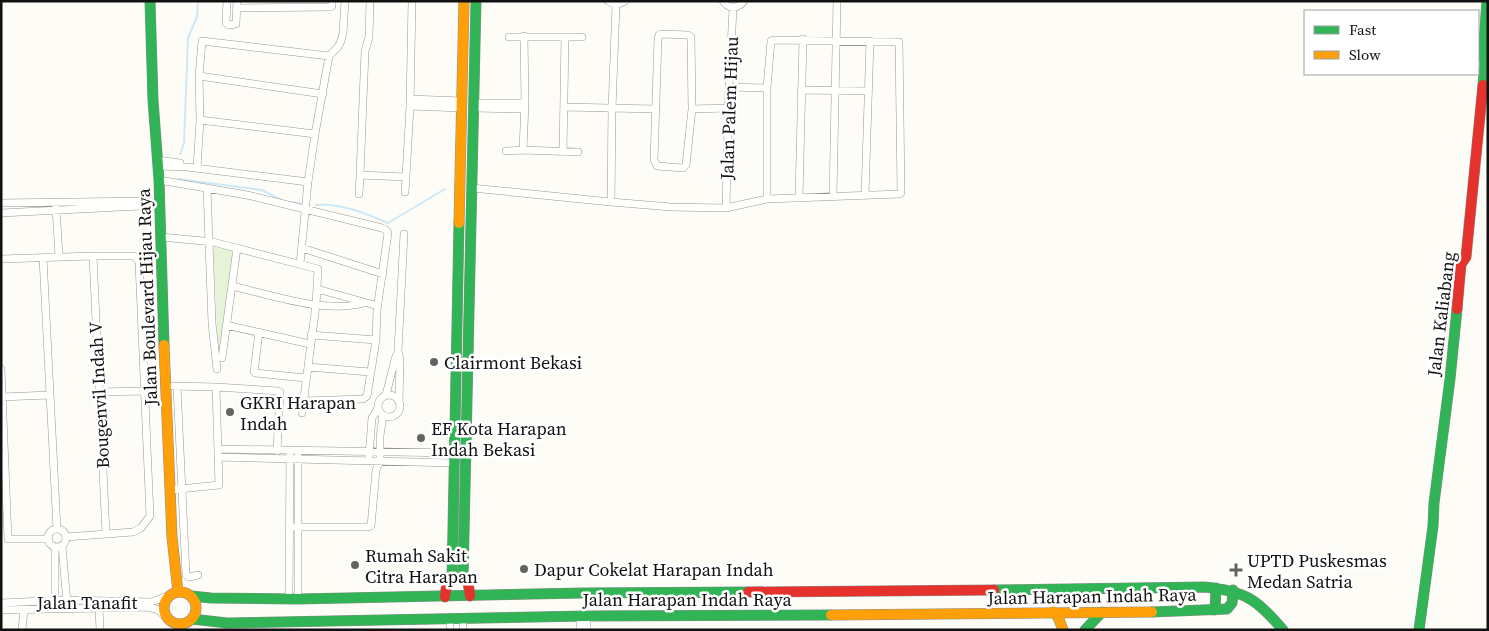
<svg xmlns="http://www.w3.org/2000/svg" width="1489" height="631" viewBox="0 0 1489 631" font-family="'Source Serif 4',serif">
	<rect width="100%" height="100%" fill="#fdfcf7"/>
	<path fill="#e7f3d7" d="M213 245 233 250 231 282 219 352H218Z"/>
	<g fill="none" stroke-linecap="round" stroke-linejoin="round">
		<path stroke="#cde8f7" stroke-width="2" d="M180 154 184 143 188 38 197 17 198 1
			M178 179 262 190 281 200
			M291 202 301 204
			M316 205C341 203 365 213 388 223L445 189"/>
		<defs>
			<path id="street" d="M227 1 226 23 229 25 236 24 237 1
				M370 1 369 37 365 51 360 175 406 177 410 106 412 1
				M608 1 616 5 625 1
				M723 1C728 9 738 9 744 1
				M237 8 330 7 332 6V1
				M661 34 688 35 691 37 692 109 686 165 683 168 657 166 654 160 658 39 659 35Z
				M509 37H582
				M199 76 323 94
				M729 87 767 88
				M801 90 868 91
				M410 99 462 101
				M474 103H525
				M410 106 462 108
				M564 107 655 109
				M474 108 524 109
				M692 109 728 108
				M200 120 315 134
				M523 150 525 103 524 36
				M506 151 523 150 578 152
				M563 152 565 37
				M157 160 180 163
				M158 166 187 167 308 182
				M197 168 200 120 199 76 202 41 329 56
				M159 180 247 195 382 228 386 230 388 233 377 310 376 340 367 396 363 399 304 401
				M207 188 212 323 217 369
				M472 188 611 202 671 207 726 208 767 199 900 194 901 193 899 42 775 40 771 41 767 88V199
				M405 192 406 177
				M359 194 360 175
				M865 195 870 41
				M799 197 803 39
				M833 197 837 1
				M611 202 612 108 616 5
				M1 203 149 201
				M56 207 59 257
				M726 208 729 87 733 8
				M1 213 159 205
				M161 237 213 242 318 269 316 305 302 413
				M302 248 383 274
				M93 256 106 534
				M43 258 57 529
				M1 259 93 256H134L139 262 150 516 141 528 133 532 66 537
				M300 264 308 182 315 134 329 56 338 47 341 41 343 33 345 1
				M232 286C271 295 325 314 364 303
				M317 289 378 306
				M226 325 310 344
				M259 332 254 372 255 373 306 378
				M311 335 376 340
				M222 358 237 248
				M308 367 370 372
				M1 369 8 539H49
				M177 387 186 575 189 577 198 575
				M216 387 278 391 280 392 277 451
				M99 392 145 391
				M386 395 395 359 398 352
				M378 406a11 11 0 1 1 22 0a11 11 0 1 1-22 0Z
				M1 397 50 395
				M399 402 400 360 398 351 404 234
				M219 449 455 453
				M369 456 372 418 378 408
				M218 457 454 463
				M170 490 219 485 216 387 173 386
				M289 527H368L371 526 376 470 380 461V436L383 415
				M48 538a9 9 0 1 1 18 0a9 9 0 1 1-18 0Z
				M62 546 67 603
				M55 547V604
				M289 599 290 454
				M298 599V456
				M1 603 66 600 151 602 171 595
				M99 608 100 630
				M1 610 146 607 157 609 165 616
				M580 616V630
				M463 618V630
				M450 619V630
				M22 630 24 610
				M587 630V616"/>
			<path id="fast" d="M150 1 153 100 159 180 164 345
				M1483 85 1485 63 1483 55 1487 1
				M463 578 476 1
				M452 579 459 223
				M994 590 1204 587C1245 591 1257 599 1283 630
				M191 596 211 598 298 599 583 593 748 592
				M1215 610 1216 588
				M1152 612 1227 609 1232 603 1233 590
				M192 619 227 623 587 616 831 615
				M1085 630 1102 612
				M1419 630 1433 526 1434 503 1450 379 1457 309"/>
			<path id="slow" d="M459 223 464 1
				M164 345 172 537 178 592
				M164 608a16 16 0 1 1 32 0a16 16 0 1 1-32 0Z
				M1053 612 1058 617 1063 630
				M831 615 1152 612"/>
			<path id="jam" d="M1457 309 1461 264 1466 257 1483 85
				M748 592 994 590
				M445 597 446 589 452 579 461 578 468 582 470 596"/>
		</defs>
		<use href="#street" stroke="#979795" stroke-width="8"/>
		<use href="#fast" stroke="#8e8d8b" stroke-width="11"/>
		<use href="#slow" stroke="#8e8d8b" stroke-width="11"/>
		<use href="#jam" stroke="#8e8d8b" stroke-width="11"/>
		<use href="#street" stroke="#fffffe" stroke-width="7"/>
		<use href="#fast" stroke="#30b455" stroke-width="10"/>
		<use href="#slow" stroke="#ff9f0a" stroke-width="10"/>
		<use href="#jam" stroke="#e5322d" stroke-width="10"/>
	</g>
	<g fill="#646362" stroke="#fff" stroke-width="2">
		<circle cx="434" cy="362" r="5"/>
		<circle cx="230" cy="412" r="5"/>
		<circle cx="421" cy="438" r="5"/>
		<circle cx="355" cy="565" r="5"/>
		<circle cx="524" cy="569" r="5"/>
		<path d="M1233.5 562.5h5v5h5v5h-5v5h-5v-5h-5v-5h5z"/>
	</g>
	<g text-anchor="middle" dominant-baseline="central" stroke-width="5" stroke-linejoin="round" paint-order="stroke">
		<g font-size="18" fill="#111" stroke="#fff">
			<text transform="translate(729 108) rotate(-88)">Jalan Palem Hijau</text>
			<text transform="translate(147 297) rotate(-92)">Jalan Boulevard Hijau Raya</text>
			<text transform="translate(1441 314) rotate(-83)">Jalan Kaliabang</text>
			<text transform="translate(99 395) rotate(-93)">Bougenvil Indah V</text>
			<text transform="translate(1092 596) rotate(-1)">Jalan Harapan Indah Raya</text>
			<text x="687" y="599">Jalan Harapan Indah Raya</text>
			<text x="87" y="602">Jalan Tanafit</text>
		</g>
		<g font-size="18" fill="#111" stroke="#fff" text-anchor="start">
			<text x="444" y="362">Clairmont Bekasi</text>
			<text x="240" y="402">GKRI Harapan<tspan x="240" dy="21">Indah</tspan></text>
			<text x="431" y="428">EF Kota Harapan<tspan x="431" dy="21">Indah Bekasi</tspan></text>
			<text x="365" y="555">Rumah Sakit<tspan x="365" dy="21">Citra Harapan</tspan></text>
			<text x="1247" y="560">UPTD Puskesmas<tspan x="1247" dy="21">Medan Satria</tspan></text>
			<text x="534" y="569">Dapur Cokelat Harapan Indah</text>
		</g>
	</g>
	<rect width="1489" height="631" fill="none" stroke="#111111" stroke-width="5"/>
	<rect x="1304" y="10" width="175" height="65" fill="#ffffff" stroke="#a0a0a0"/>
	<rect x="1314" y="26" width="25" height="8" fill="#30b455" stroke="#a0a0a0"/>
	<text x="1349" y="35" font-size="15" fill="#111111">Fast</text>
	<rect x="1314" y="51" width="25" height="8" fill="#ff9f0a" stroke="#a0a0a0"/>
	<text x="1349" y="60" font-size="15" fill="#111111">Slow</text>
</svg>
